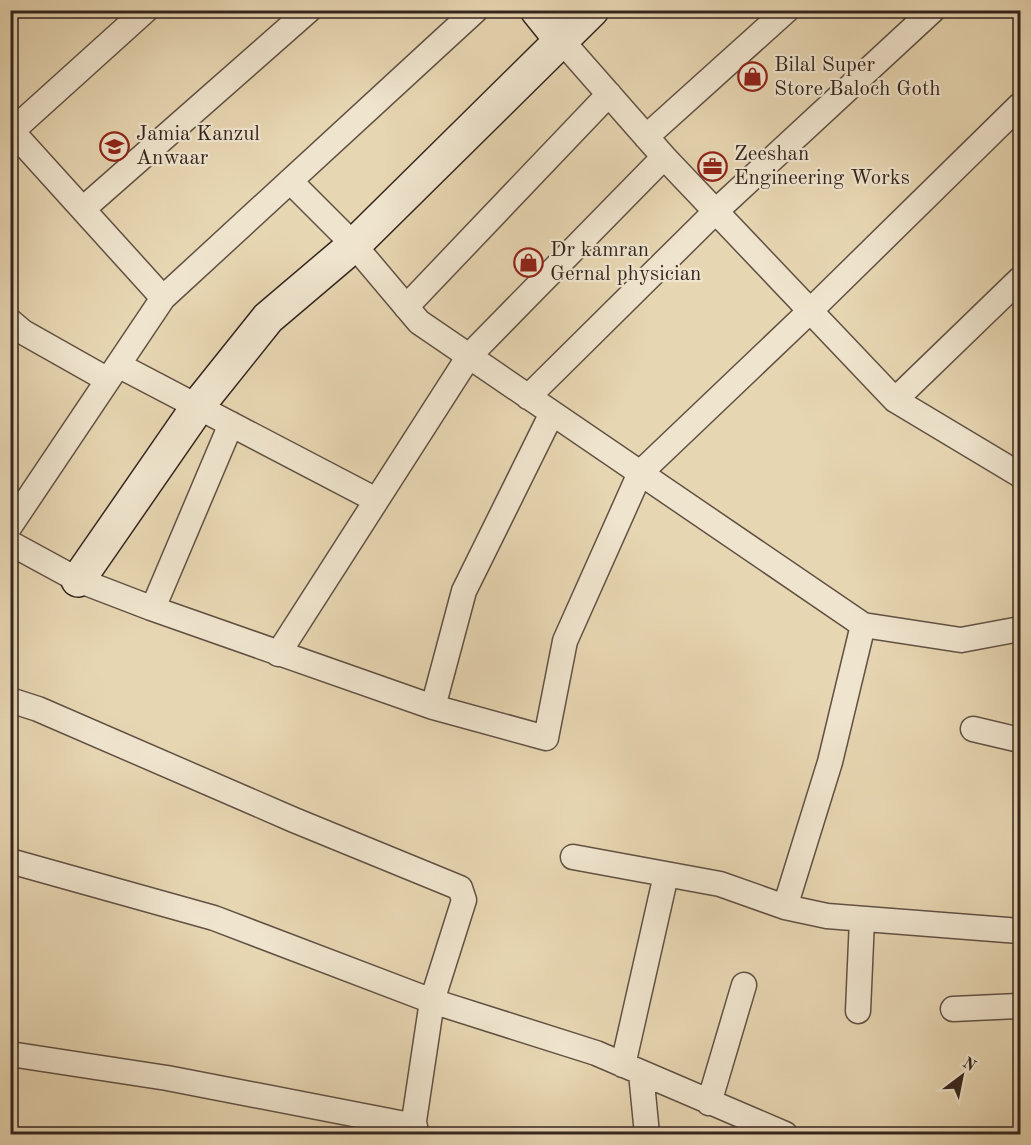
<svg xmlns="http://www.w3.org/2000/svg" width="1031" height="1145" viewBox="0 0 1031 1145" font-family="'Old Standard TT',serif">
	<rect width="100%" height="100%" fill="#e7d6b2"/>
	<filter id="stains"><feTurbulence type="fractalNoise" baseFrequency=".00333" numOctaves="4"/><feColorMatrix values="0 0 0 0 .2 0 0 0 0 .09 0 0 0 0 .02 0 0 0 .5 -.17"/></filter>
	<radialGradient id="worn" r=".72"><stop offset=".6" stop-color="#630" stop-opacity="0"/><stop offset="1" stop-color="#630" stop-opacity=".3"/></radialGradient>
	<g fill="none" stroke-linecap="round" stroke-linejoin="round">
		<defs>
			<path id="street" d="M562 41 664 157 895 400 1020 475
				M10 129 163 298
				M12 131 146 10
				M646 137 787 10
				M290 181 354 245 419 322 863 625 961 640 1020 629
				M83 209 309 10
				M406 307 609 94
				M10 321 23 332 108 380
				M118 365 376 500
				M528 397 715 212 933 10
				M895 400 1020 279
				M10 526 163 298 476 10
				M10 543 78 580 151 608 433 707 546 738 565 641 640 473 810 311 1020 105
				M151 608 156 601 231 424
				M278 654 469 356 664 157
				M10 700 38 709 294 820 460 888 464 900 432 1001 412 1134
				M433 707 464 591 552 413
				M973 729 1020 740
				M573 857 720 884 785 907 827 916 1020 931
				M10 861 214 918 432 1001 596 1053 785 1134
				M785 907 830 762 863 625
				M953 1009 1020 1006
				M858 1011 862 919
				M10 1054 167 1078 415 1126
				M623 1065 666 875
				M641 1073 647 1134
				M709 1103 744 985"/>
			<path id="secondary" d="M537 10 562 41
				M78 580 204 398 268 318 354 245 592 10"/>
		</defs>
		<use href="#street" stroke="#615144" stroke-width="27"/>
		<use href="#secondary" stroke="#34251f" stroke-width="36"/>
		<use href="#street" stroke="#efe4cd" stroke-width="24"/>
		<use href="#secondary" stroke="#efe4cd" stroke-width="33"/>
	</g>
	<defs>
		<symbol id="shop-ring" viewBox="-11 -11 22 22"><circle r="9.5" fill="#efe4cd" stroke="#8f2418" stroke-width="1.5"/><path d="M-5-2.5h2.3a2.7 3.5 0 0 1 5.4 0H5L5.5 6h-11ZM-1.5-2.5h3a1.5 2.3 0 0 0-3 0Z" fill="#8f2418"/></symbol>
		<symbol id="university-ring" viewBox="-11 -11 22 22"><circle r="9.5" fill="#efe4cd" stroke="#8f2418" stroke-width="1.5"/><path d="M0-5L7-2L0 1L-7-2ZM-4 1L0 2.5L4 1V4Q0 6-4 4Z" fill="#8f2418"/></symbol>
		<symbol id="office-ring" viewBox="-11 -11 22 22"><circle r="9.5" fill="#efe4cd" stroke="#8f2418" stroke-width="1.5"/><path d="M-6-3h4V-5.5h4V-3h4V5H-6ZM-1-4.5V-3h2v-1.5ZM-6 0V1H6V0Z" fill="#8f2418"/></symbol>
	</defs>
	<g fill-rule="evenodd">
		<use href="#shop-ring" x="736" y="60" width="33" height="33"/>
		<use href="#university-ring" x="98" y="130" width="33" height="33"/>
		<use href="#office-ring" x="696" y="150" width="33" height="33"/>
		<use href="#shop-ring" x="512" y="246" width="33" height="33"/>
	</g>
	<g text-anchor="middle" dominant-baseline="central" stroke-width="4.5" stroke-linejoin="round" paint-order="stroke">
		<g font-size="21" fill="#34251f" stroke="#efe4cd" text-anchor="start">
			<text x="774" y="65">Bilal Super<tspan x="774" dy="24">Store Baloch Goth</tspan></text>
			<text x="136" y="134">Jamia Kanzul<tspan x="136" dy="24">Anwaar</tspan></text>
			<text x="734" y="154">Zeeshan<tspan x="734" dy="24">Engineering Works</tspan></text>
			<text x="550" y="250">Dr kamran<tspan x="550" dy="24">Gernal physician</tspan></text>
		</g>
	</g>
	<rect width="1031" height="1145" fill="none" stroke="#e7d6b2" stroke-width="36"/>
	<rect x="12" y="12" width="1007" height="1121" fill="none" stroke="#34251f" stroke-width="3"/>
	<rect x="18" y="18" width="995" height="1109" fill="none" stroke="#34251f" stroke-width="1.5"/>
	<g transform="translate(962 1076) rotate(32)" stroke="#efe4cd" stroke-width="4.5" paint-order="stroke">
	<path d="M0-4.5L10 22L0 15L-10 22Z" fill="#34251f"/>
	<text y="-9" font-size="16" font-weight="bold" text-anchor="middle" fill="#34251f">N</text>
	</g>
	<rect width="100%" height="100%" filter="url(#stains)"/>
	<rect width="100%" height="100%" fill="url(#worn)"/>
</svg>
